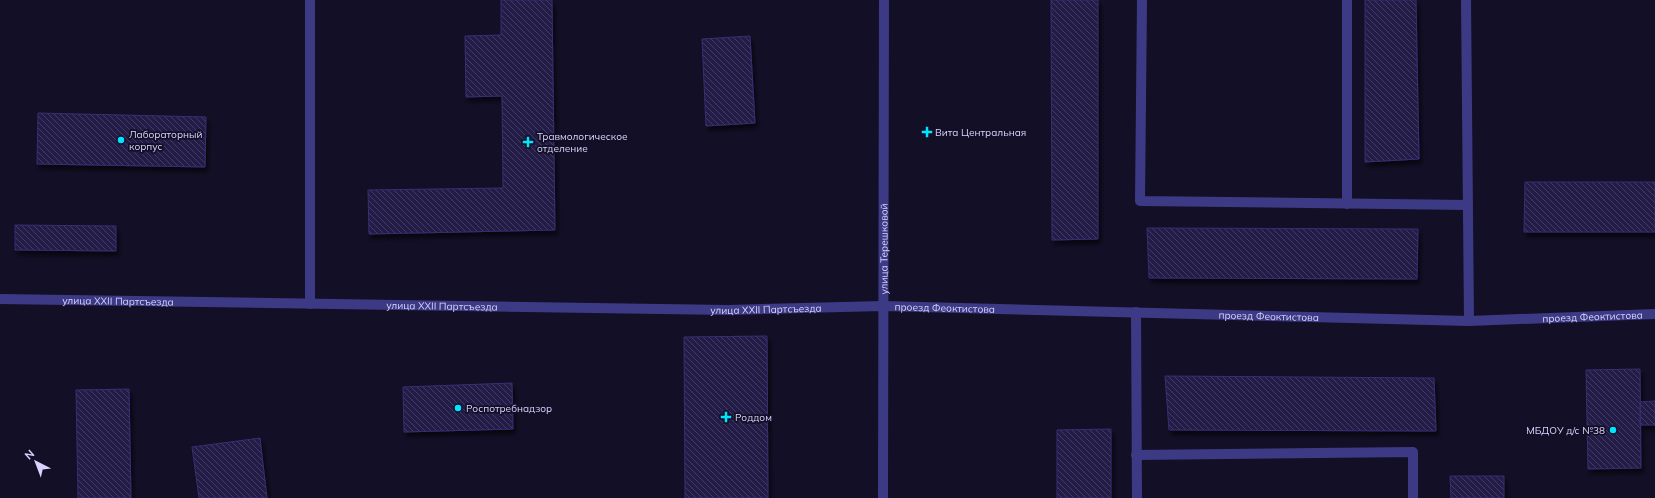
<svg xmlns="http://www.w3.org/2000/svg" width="1655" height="498" viewBox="0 0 1655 498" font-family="Mulish,sans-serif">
	<defs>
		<pattern id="building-back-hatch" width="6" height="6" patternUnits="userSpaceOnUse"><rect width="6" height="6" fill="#241b47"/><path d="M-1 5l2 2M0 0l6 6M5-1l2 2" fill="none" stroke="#433b63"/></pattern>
		<filter id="shadow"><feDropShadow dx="2.5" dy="4.5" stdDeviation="2" flood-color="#0009"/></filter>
	</defs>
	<rect width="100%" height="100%" fill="#130f26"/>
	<path fill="url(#building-back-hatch)" stroke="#3b2d73" filter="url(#shadow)" d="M501 0H552L555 230 369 234 368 190 503 188 502 96 466 97 465 36 501 35Z
		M1051 0H1098V239L1052 240Z
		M1365 0H1416L1419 159 1365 162Z
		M750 36 755 123 706 126 702 39Z
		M38 113 206 117 205 167 37 164Z
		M1525 182H1655V232H1524Z
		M15 225 116 226V251L15 250Z
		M1147 228 1418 229 1417 279 1149 278Z
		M767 336 768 498H685L684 337Z
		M1640 369 1641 468 1588 469 1586 370Z
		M1165 376 1434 378 1436 431 1169 430Z
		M512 383 513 429 404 432 403 387Z
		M129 389 131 498H78L76 390Z
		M1655 401V425H1640V402Z
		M1111 429V498H1057V430Z
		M260 438 267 498H199L192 447Z
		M1450 476H1504V498H1451Z"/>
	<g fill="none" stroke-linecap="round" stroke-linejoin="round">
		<g stroke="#3d3a85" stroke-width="10">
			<path d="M310 0V304"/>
			<path d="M1142 0 1140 201 1468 205"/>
			<path d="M1347 0V204"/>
			<path d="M1466 0 1469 321"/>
			<path id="s1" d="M0 299 728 310 883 306 1469 321 1655 314"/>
			<path d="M1136 312 1137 498"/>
			<path d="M1136 455 1413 452V498"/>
			<path id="s2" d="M883 498 884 0"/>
		</g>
	</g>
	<g fill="#00e5ff" stroke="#130f26" stroke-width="1.5">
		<path d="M925 126h4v4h4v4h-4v4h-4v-4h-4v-4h4z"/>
		<circle cx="121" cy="140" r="4"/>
		<path d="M526 136h4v4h4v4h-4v4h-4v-4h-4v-4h4z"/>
		<circle cx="458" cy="408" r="4"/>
		<path d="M724 411h4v4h4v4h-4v4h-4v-4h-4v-4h4z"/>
		<circle cx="1613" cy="430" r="4"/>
	</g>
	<g text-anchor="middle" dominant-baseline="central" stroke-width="3.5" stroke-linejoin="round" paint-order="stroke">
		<g font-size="10" fill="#d9d4ff" stroke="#130f26" text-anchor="start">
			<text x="935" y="132">Вита Центральная</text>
			<text x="129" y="134">Лабораторный<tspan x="129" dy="12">корпус</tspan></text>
			<text x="537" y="136">Травмологическое<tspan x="537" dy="12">отделение</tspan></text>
			<text x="466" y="408">Роспотребнадзор</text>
			<text x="735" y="417">Роддом</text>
			<text x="1605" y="430" text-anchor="end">МБДОУ д/с №38</text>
		</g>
		<g font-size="10" fill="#d9d4ff" stroke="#130f26">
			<text stroke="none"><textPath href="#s2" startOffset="249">улица Терешковой</textPath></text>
			<text stroke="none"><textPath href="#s1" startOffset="118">улица XXII Партсъезда</textPath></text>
			<text stroke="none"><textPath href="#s1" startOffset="442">улица XXII Партсъезда</textPath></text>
			<text stroke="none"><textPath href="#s1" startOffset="945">проезд Феоктистова</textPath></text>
			<text stroke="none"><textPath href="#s1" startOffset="766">улица XXII Партсъезда</textPath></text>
			<text stroke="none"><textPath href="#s1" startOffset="1269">проезд Феоктистова</textPath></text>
			<text stroke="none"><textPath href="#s1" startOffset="1593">проезд Феоктистова</textPath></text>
		</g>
	</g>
	<g transform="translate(36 462) rotate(318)" stroke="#130f26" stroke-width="3" paint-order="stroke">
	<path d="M0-3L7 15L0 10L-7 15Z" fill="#d9d4ff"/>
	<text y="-6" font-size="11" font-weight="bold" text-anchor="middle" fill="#d9d4ff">N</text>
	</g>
</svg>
